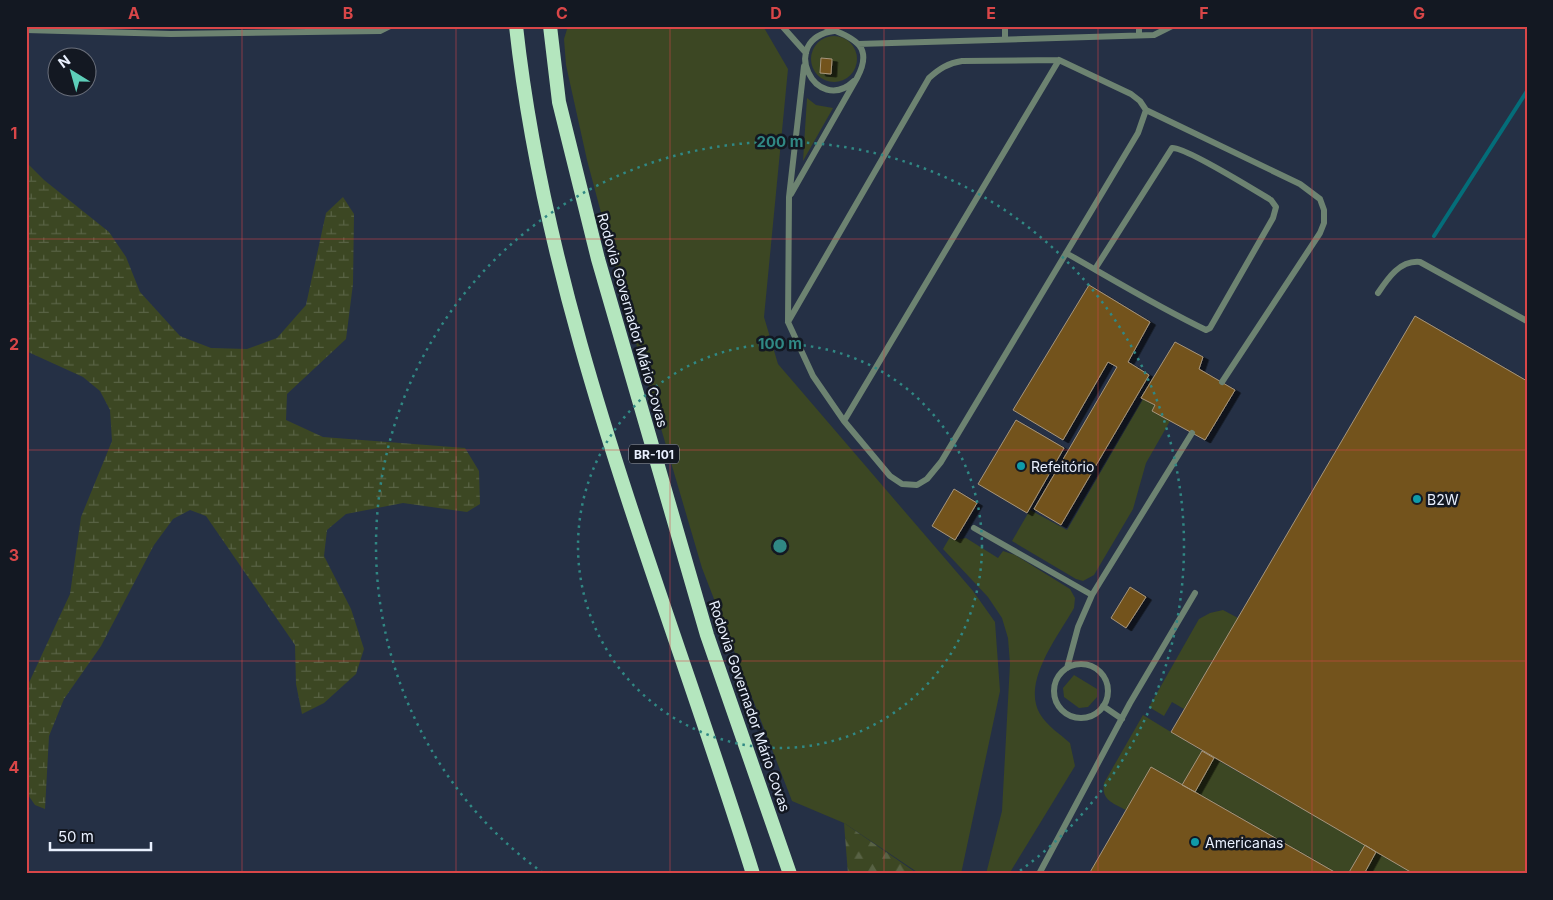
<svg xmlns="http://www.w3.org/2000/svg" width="1553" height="900" viewBox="0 0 1553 900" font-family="Inter,sans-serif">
	<defs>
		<pattern id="forest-firs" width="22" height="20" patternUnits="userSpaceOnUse" patternTransform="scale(1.25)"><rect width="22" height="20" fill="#3c4723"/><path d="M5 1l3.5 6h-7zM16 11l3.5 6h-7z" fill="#586244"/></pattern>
		<pattern id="wetland-marsh" width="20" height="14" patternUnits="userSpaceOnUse" patternTransform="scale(1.25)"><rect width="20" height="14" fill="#3c4723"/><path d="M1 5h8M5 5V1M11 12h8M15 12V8" fill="none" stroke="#586244"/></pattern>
		<filter id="shadow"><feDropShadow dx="5.5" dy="3" stdDeviation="0" flood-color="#0009"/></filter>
	</defs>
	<rect width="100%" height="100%" fill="#253045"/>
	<path fill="#3c4723" d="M568 26H763L788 69 764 317 778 364 973 591 995 622 1000 691 961 874H920L844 823 792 801 702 568 633 333 587 160 566 65 564 39Z
		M811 59a23 23 0 1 1 46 0a23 23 0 1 1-46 0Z
		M807 98 816 105 833 108 803 161Z
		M1143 399 1155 405 1152 411 1170 421 1146 463 1133 509 1094 575 1083 581 1076 579 1012 541 1030 510 1067 530Z
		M950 537 955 540 966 538 998 558 1003 551 1015 555 1070 589 1075 598 1074 608C1059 635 1021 682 1040 714 1047 726 1060 734 1070 743L1075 766 1009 874H986L1002 811 1010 664 1008 638 1002 618 988 597 943 549Z
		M1223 610 1238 618 1184 709 1172 702 1164 716 1149 707 1199 619 1210 613Z
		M1074 675 1097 689V697L1088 707 1079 708 1064 697 1063 688Z
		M1143 715 1202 751 1182 785 1151 767 1126 810C1113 803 1101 800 1104 783Z
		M1214 758 1365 845 1348 874H1338L1195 792Z
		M1376 852 1414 874H1364Z"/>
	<path fill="url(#forest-firs)" d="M844 823 918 874H848Z"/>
	<path fill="url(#wetland-marsh)" d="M26 162 44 180 109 232 126 257 140 292 180 336 211 348 247 349 277 338 306 305 326 213 343 197 354 214 353 284 346 339 287 394 286 420 323 437 465 448 479 471 480 504 467 512 403 503 346 514 327 530 324 556 351 609 364 649 356 674 324 703 302 714 296 684 295 645 206 516 190 510 173 519 154 545 101 646 64 699 49 736 45 809 35 805 26 792V689L70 594 81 517 112 441 110 410 100 391 83 377 26 351Z"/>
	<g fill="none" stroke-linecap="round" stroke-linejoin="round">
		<path stroke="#046d79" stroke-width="4" d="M1434 236 1527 91"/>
	</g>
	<path fill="#73531a" stroke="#a6957c" filter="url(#shadow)" d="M821 58 832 59 831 74 820 73Z
		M1089 285 1150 322 1128 362 1149 375 1061 525 1034 509 1117 367 1108 362 1063 440 1013 410Z
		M1415 316 1527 381V874H1414L1171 732Z
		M1175 342 1203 357 1199 369 1235 390 1205 440 1152 411 1155 405 1141 398Z
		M1016 420 1064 448 1027 513 978 484Z
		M954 489 977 503 955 540 932 526Z
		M1130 587 1146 597 1126 628 1111 618Z
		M1202 751 1214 758 1195 792 1182 785Z
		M1151 767 1195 792 1338 874H1089Z
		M1365 845 1376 852 1364 874H1348Z"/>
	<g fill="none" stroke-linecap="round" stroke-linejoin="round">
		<path stroke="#6d8371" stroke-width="6" d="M782 26 806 53
			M1005 26V39
			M1139 26V35
			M26 30 171 34 380 31 390 26
			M834 31C777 39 816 117 854 81
			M858 44 1154 35 1172 26
			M1146 110 1300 184 1320 199 1324 210V223L1320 233 1222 382
			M791 194 857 78C876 43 849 37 824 26
			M1066 253C1112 279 1158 307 1206 330L1210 328 1273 218 1276 207 1271 200C1256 191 1184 146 1172 148L1095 269
			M1378 293C1388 278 1400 260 1420 262L1527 321
			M788 322 929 78C939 69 948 63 962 61L1059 60 1131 94 1140 101 1146 110 1138 133 941 462 927 479 917 485 902 484 890 476 844 421 813 376 788 322 789 197 804 66
			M844 421 1059 60
			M974 528 1092 595
			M1054 691a27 27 0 1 1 54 0a27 27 0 1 1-54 0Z
			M1067 668 1078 627 1092 595 1192 433
			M1103 706 1122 719
			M1039 874 1130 703 1195 593"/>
		<path stroke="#b4e6be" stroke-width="14" d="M516 26C548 320 666 594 753 874
			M550 26 559 102 598 259 707 635 790 874"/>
	</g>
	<path fill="none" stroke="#d94648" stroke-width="1" stroke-opacity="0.55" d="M242 26V874M456 26V874M670 26V874M884 26V874M1098 26V874M1312 26V874M26 239H1527M26 450H1527M26 661H1527"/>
	<g fill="none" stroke="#308884" stroke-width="2.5" stroke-dasharray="2.5 5">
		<circle cx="780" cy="546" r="202"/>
		<path d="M543 873A404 404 0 1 1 1017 873"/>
	</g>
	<g fill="#0f9aa8" stroke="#131822" stroke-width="2">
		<circle cx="1021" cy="466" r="5"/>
		<circle cx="1417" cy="499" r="5"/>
		<circle cx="1195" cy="842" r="5"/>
	</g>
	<g text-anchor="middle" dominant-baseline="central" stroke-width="5" stroke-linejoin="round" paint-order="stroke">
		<rect fill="#131822" stroke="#a9afbc" stroke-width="1" x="629" y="444.5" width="50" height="19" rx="4"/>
		<g font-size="12" font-weight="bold" fill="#e9f0fe">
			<text x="654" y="454">BR-101</text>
		</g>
		<g font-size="14" fill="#e9f0fe" stroke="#131822">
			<text transform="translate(633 320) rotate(74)">Rodovia Governador Mário Covas</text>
			<text transform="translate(750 706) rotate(71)">Rodovia Governador Mário Covas</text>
		</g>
		<g font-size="14" fill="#e9f0fe" stroke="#131822" text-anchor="start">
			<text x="1031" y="466">Refeitório</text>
			<text x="1427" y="499">B2W</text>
			<text x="1205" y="842">Americanas</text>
		</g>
	</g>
	<circle cx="780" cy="546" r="8" fill="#308884" stroke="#131822" stroke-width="2.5"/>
	<g font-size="15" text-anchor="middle" font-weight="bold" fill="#308884" stroke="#131822" stroke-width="5" stroke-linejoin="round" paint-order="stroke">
		<text x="780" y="147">200 m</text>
		<text x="780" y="349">100 m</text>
	</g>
	<rect width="1553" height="900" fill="none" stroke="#131822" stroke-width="55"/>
	<g transform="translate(72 72) rotate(323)"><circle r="24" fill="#131822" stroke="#696e7a"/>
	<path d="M0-4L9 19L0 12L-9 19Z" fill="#5dceb9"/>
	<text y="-8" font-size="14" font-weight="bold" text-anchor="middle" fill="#e9f0fe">N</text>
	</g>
	<path d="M50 842v8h101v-8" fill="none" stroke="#e9f0fe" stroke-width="2.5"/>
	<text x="58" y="842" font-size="15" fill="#e9f0fe" stroke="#131822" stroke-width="4" paint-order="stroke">50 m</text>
	<rect x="28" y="28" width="1498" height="844" fill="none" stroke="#d94648" stroke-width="2"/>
	<g font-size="16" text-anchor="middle" font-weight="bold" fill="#d94648">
		<text x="134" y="19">A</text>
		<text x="348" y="19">B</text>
		<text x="562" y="19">C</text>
		<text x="776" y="19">D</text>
		<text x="991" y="19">E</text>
		<text x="1204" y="19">F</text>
		<text x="1419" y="19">G</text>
		<text x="14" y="139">1</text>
		<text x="14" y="350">2</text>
		<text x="14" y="561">3</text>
		<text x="14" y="773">4</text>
	</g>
</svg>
